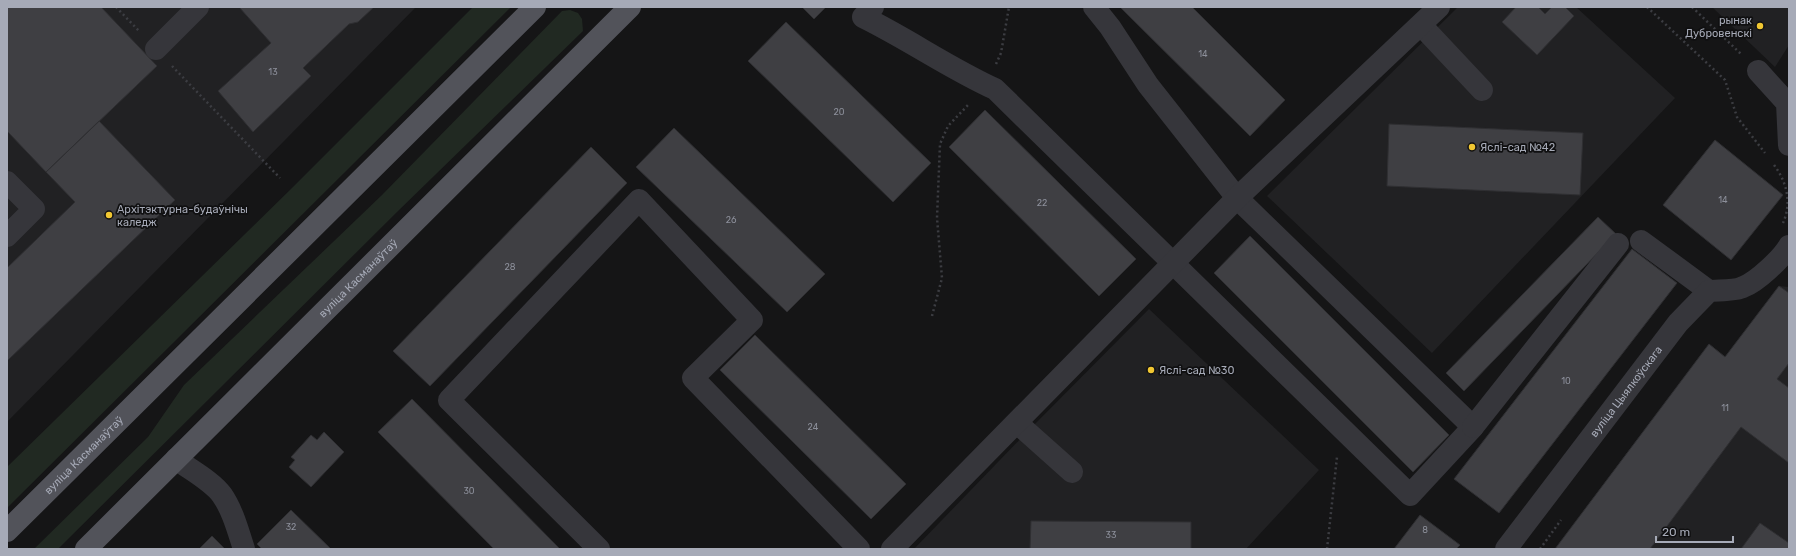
<svg xmlns="http://www.w3.org/2000/svg" width="1796" height="556" viewBox="0 0 1796 556" font-family="Rubik,sans-serif">
	<rect width="100%" height="100%" fill="#151516"/>
	<path fill="#212123" d="M7 7H416L7 422Z
		M1458 7H1576L1675 98 1432 353 1267 196Z
		M1712 7H1789V45L1775 67Z
		M1779 286 1789 287V549H1555L1709 344 1726 357Z
		M1149 309 1319 470 1246 549H914L1028 431Z"/>
	<path fill="#212922" d="M473 7H511L7 508V467L293 187Z
		M570 10 578 13 582 19 583 31 397 212 58 549H34L148 437 184 385 382 195 562 11Z"/>
	<path fill="#3f3f43" stroke="#2f2f32" d="M7 7H101L157 66 46 172 7 131Z
		M239 7H374L358 22 349 24 303 68 311 76 253 132 218 91 271 43Z
		M802 7H826L814 19Z
		M1120 7H1192L1285 100 1250 136Z
		M1516 7H1538L1545 14 1552 7H1565L1574 16 1537 55 1502 22Z
		M786 22 931 163 893 202 748 61Z
		M985 110 1136 259 1099 296 949 147Z
		M99 121 175 200 7 361V268L75 202 46 172Z
		M1389 124 1583 133 1580 195 1387 186Z
		M674 128 825 274 787 312 636 167Z
		M1715 140 1783 195 1731 260 1663 205Z
		M591 147 627 183 430 386 393 351Z
		M1598 217 1616 234 1464 391 1446 373Z
		M1250 236 1449 435 1413 472 1214 273Z
		M1632 249 1677 283 1499 513 1454 479Z
		M1779 286 1789 293V363L1777 379 1789 388V463L1741 427 1650 549H1555L1709 344 1725 357Z
		M755 335 906 484 871 519 720 370Z
		M412 399 560 549H494L378 432Z
		M324 432 344 452 311 487 289 467 295 460 291 457 311 435 317 440Z
		M291 510 331 549H262L257 544Z
		M1420 515 1460 545 1456 549H1394Z
		M1031 521 1191 522V549H1030Z
		M1760 523 1789 543V549H1741Z
		M212 536 225 549H199Z"/>
	<g fill="none" stroke-linecap="round" stroke-linejoin="round">
		<path stroke="#3c3d42" stroke-width="2.5" stroke-dasharray="2 3" stroke-linecap="butt" d="M116 7 140 32
			M1647 7 1725 80 1737 117 1765 153
			M1692 7 1741 54
			M996 64 1001 53 1009 7
			M172 66 280 178
			M1774 165C1787 182 1792 203 1783 223
			M932 316 942 278 937 218 940 144 948 126 969 104
			M1327 549 1337 457
			M1540 549 1561 520"/>
		<g stroke="#36363b" stroke-width="22">
			<path d="M873 7 863 17C908 39 949 68 995 89L1410 495 1473 427 1237 198 1148 85 1110 27 1094 7"/>
			<path d="M1421 25 1482 90"/>
			<path d="M156 49 198 7"/>
			<path d="M1758 71 1787 103 1789 145"/>
			<path d="M7 182 34 209 7 236"/>
			<path d="M1641 241 1709 291"/>
			<path d="M1017 423 1072 472"/>
			<path d="M1473 427 1618 244"/>
			<path d="M176 459C189 469 212 481 222 495 233 511 238 531 244 549"/>
			<path d="M599 549 449 400 639 200 752 320 693 378 859 549"/>
			<path d="M892 549 1237 198 1439 7"/>
			<path id="s1" d="M1506 549 1678 323 1709 291C1718 290 1736 291 1743 287 1757 282 1782 258 1789 246"/>
		</g>
		<g stroke="#52535a" stroke-width="22">
			<path id="s2" d="M7 531 535 7"/>
			<path id="s3" d="M86 549 630 7"/>
		</g>
	</g>
	<g fill="#f1c732" stroke="#101011" stroke-width="1.5">
		<circle cx="1760" cy="26" r="4"/>
		<circle cx="1472" cy="147" r="4"/>
		<circle cx="109" cy="215" r="4"/>
		<circle cx="1151" cy="370" r="4"/>
	</g>
	<g text-anchor="middle" dominant-baseline="central" stroke-width="3.5" stroke-linejoin="round" paint-order="stroke">
		<g font-size="9" fill="#8c8f9a">
			<text x="1203" y="54">14</text>
			<text x="273" y="72">13</text>
			<text x="839" y="112">20</text>
			<text x="1723" y="200">14</text>
			<text x="1042" y="203">22</text>
			<text x="731" y="220">26</text>
			<text x="510" y="267">28</text>
			<text x="1566" y="381">10</text>
			<text x="1725" y="408">11</text>
			<text x="813" y="427">24</text>
			<text x="469" y="491">30</text>
			<text x="291" y="527">32</text>
			<text x="1425" y="530">8</text>
			<text x="1111" y="535">33</text>
		</g>
		<g font-size="11" fill="#a6aab7" stroke="#101011" text-anchor="start">
			<text x="1752" y="20" text-anchor="end">рынак<tspan x="1752" dy="13">Дубровенскі</tspan></text>
			<text x="1480" y="147">Яслі-сад №42</text>
			<text x="117" y="209">Архітэктурна-будаўнічы<tspan x="117" dy="13">каледж</tspan></text>
			<text x="1159" y="370">Яслі-сад №30</text>
		</g>
		<g font-size="11" fill="#a6aab7" stroke="#101011">
			<text stroke="none"><textPath href="#s3" startOffset="384">вуліца Касманаўтаў</textPath></text>
			<text stroke="none"><textPath href="#s1" startOffset="198">вуліца Цыялкоўскага</textPath></text>
			<text stroke="none"><textPath href="#s2" startOffset="108">вуліца Касманаўтаў</textPath></text>
		</g>
	</g>
	<rect width="1796" height="556" fill="none" stroke="#a6aab7" stroke-width="16"/>
	<path d="M1656 536v6h77v-6" fill="none" stroke="#a6aab7" stroke-width="2"/>
	<text x="1662" y="536" font-size="12" fill="#a6aab7" stroke="#101011" stroke-width="3" paint-order="stroke">20 m</text>
</svg>
